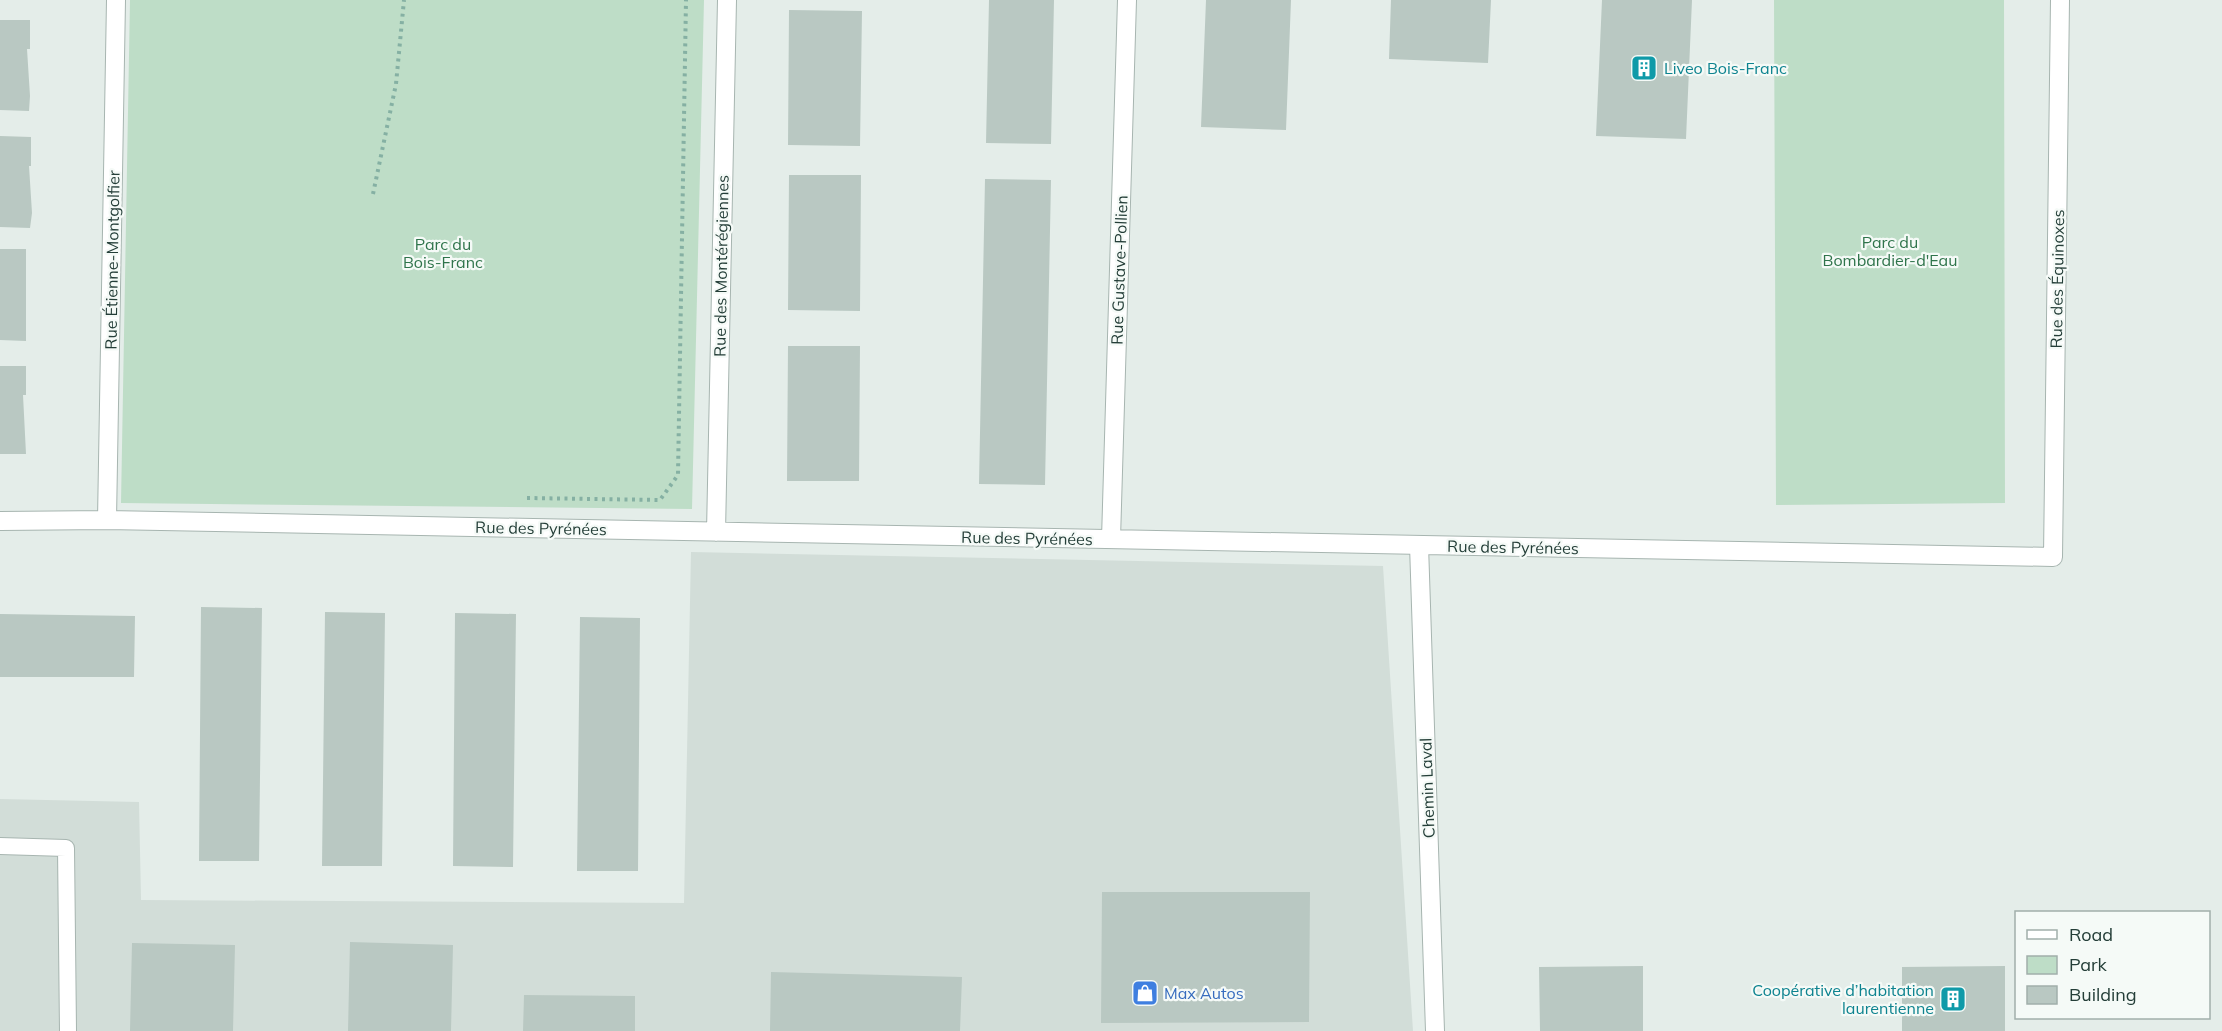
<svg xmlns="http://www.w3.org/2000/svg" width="2222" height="1031" viewBox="0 0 2222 1031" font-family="Mulish,sans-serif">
	<rect width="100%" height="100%" fill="#e4ede9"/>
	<path fill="#d2ddd8" d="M691 552 1383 566 1413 1031H0V799L139 802 141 900 684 903Z"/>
	<path fill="#beddc7" d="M130 0H704L692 509 121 503Z
		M1774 0H2004L2005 503 1776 505Z"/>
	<path fill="#b9c8c2" d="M989 0H1054L1051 144 986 143Z
		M1206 0H1291L1286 130 1201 127Z
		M1391 0H1491L1488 63 1389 59Z
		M1602 0H1692L1686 139 1596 136Z
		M789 10 862 11 860 146 788 145Z
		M0 20H30V49H27L30 96 29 111 0 110Z
		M0 136 31 137V166H29L32 213 30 228 0 227Z
		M789 175H861L860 311 788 310Z
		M985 179 1051 180 1045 485 979 484Z
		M0 249H26V341L0 340Z
		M788 346H860L859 481H787Z
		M0 366H26V395H23L26 454H0Z
		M201 607 262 608 259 861H199Z
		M325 612 385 613 382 866H322Z
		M455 613 516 614 513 867 453 866Z
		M0 614 135 616 134 677H0Z
		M580 617 640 618 638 871H577Z
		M1102 892H1310L1309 1022 1101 1023Z
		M350 942 453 945 451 1031H348Z
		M132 943 235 945 233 1031H130Z
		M1643 966V1031H1540L1539 967Z
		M2005 966V1031H1902V967Z
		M771 972 962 977 960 1031H770Z
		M524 995 635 996V1031H523Z"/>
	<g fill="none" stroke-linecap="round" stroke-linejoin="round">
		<defs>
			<path id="lane" d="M0 846 66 848 68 1031"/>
			<path id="street" d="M107 520 116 0
				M0 521 107 520 2053 557 2060 0
				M716 532 727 0
				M1111 539 1127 0
				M1419 545 1435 1031"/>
		</defs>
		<use href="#lane" stroke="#a7b5b0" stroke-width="18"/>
		<use href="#street" stroke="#a7b5b0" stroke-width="20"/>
		<path stroke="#85b0a3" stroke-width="4" stroke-dasharray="3 4.5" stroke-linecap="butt" d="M373 194 396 84 404 0
			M527 498 660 500 678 475 686 0"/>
		<use href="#lane" stroke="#fff" stroke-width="16"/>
		<use href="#street" stroke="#fff" stroke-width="18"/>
	</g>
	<defs>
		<symbol id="building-square" viewBox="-11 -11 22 22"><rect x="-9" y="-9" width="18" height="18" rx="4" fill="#0f9aa8" stroke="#f5faf7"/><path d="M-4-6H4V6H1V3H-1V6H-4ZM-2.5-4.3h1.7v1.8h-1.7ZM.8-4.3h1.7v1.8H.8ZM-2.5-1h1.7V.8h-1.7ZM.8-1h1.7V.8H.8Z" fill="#fff"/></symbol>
		<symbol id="shop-square" viewBox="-11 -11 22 22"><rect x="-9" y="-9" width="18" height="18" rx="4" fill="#3f7fe0" stroke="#f5faf7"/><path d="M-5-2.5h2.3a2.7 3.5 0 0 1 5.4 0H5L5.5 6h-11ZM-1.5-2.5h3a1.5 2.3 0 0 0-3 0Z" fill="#fff"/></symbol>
	</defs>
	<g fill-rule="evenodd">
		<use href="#building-square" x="1629" y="53" width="30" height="30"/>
		<use href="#shop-square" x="1130" y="978" width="30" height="30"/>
		<use href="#building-square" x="1938" y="984" width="30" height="30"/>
	</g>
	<g text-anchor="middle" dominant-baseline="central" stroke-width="4.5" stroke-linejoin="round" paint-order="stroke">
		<g font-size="16" fill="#0d838f" stroke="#f5faf7" text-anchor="start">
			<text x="1664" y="68">Liveo Bois-Franc</text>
			<text x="1934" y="990" text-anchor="end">Coopérative d’habitation<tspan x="1934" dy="18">laurentienne</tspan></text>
		</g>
		<g font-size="16" fill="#2f744b" stroke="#f5faf7">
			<text x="1890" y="242">Parc du<tspan x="1890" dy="18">Bombardier-d'Eau</tspan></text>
			<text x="443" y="244">Parc du<tspan x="443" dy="18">Bois-Franc</tspan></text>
		</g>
		<g font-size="16" fill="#243e38" stroke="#f5faf7">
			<text transform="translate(112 260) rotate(-89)">Rue Étienne-Montgolfier</text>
			<text transform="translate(721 266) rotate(-89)">Rue des Montérégiennes</text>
			<text transform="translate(1119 270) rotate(-88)">Rue Gustave-Pollien</text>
			<text transform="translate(2057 279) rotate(-89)">Rue des Équinoxes</text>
			<text transform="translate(541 528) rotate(1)">Rue des Pyrénées</text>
			<text transform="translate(1027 538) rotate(1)">Rue des Pyrénées</text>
			<text transform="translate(1513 547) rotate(1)">Rue des Pyrénées</text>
			<text transform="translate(1427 788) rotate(-92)">Chemin Laval</text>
		</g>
		<g font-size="16" fill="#366cbe" stroke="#f5faf7" text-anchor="start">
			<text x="1164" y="993">Max Autos</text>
		</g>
	</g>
	<rect x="2015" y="911" width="195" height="108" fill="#f5faf7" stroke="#a1afab" stroke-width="1.5"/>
	<rect x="2027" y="930" width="30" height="9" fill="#ffffff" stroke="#a1afab" stroke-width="1.5"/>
	<text x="2069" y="941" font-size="18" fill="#243e38">Road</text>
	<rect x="2027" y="956" width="30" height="18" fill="#beddc7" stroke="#a1afab" stroke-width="1.5"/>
	<text x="2069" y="971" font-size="18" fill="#243e38">Park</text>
	<rect x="2027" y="986" width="30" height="18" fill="#b9c8c2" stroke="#a1afab" stroke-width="1.5"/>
	<text x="2069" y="1001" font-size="18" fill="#243e38">Building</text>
</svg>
